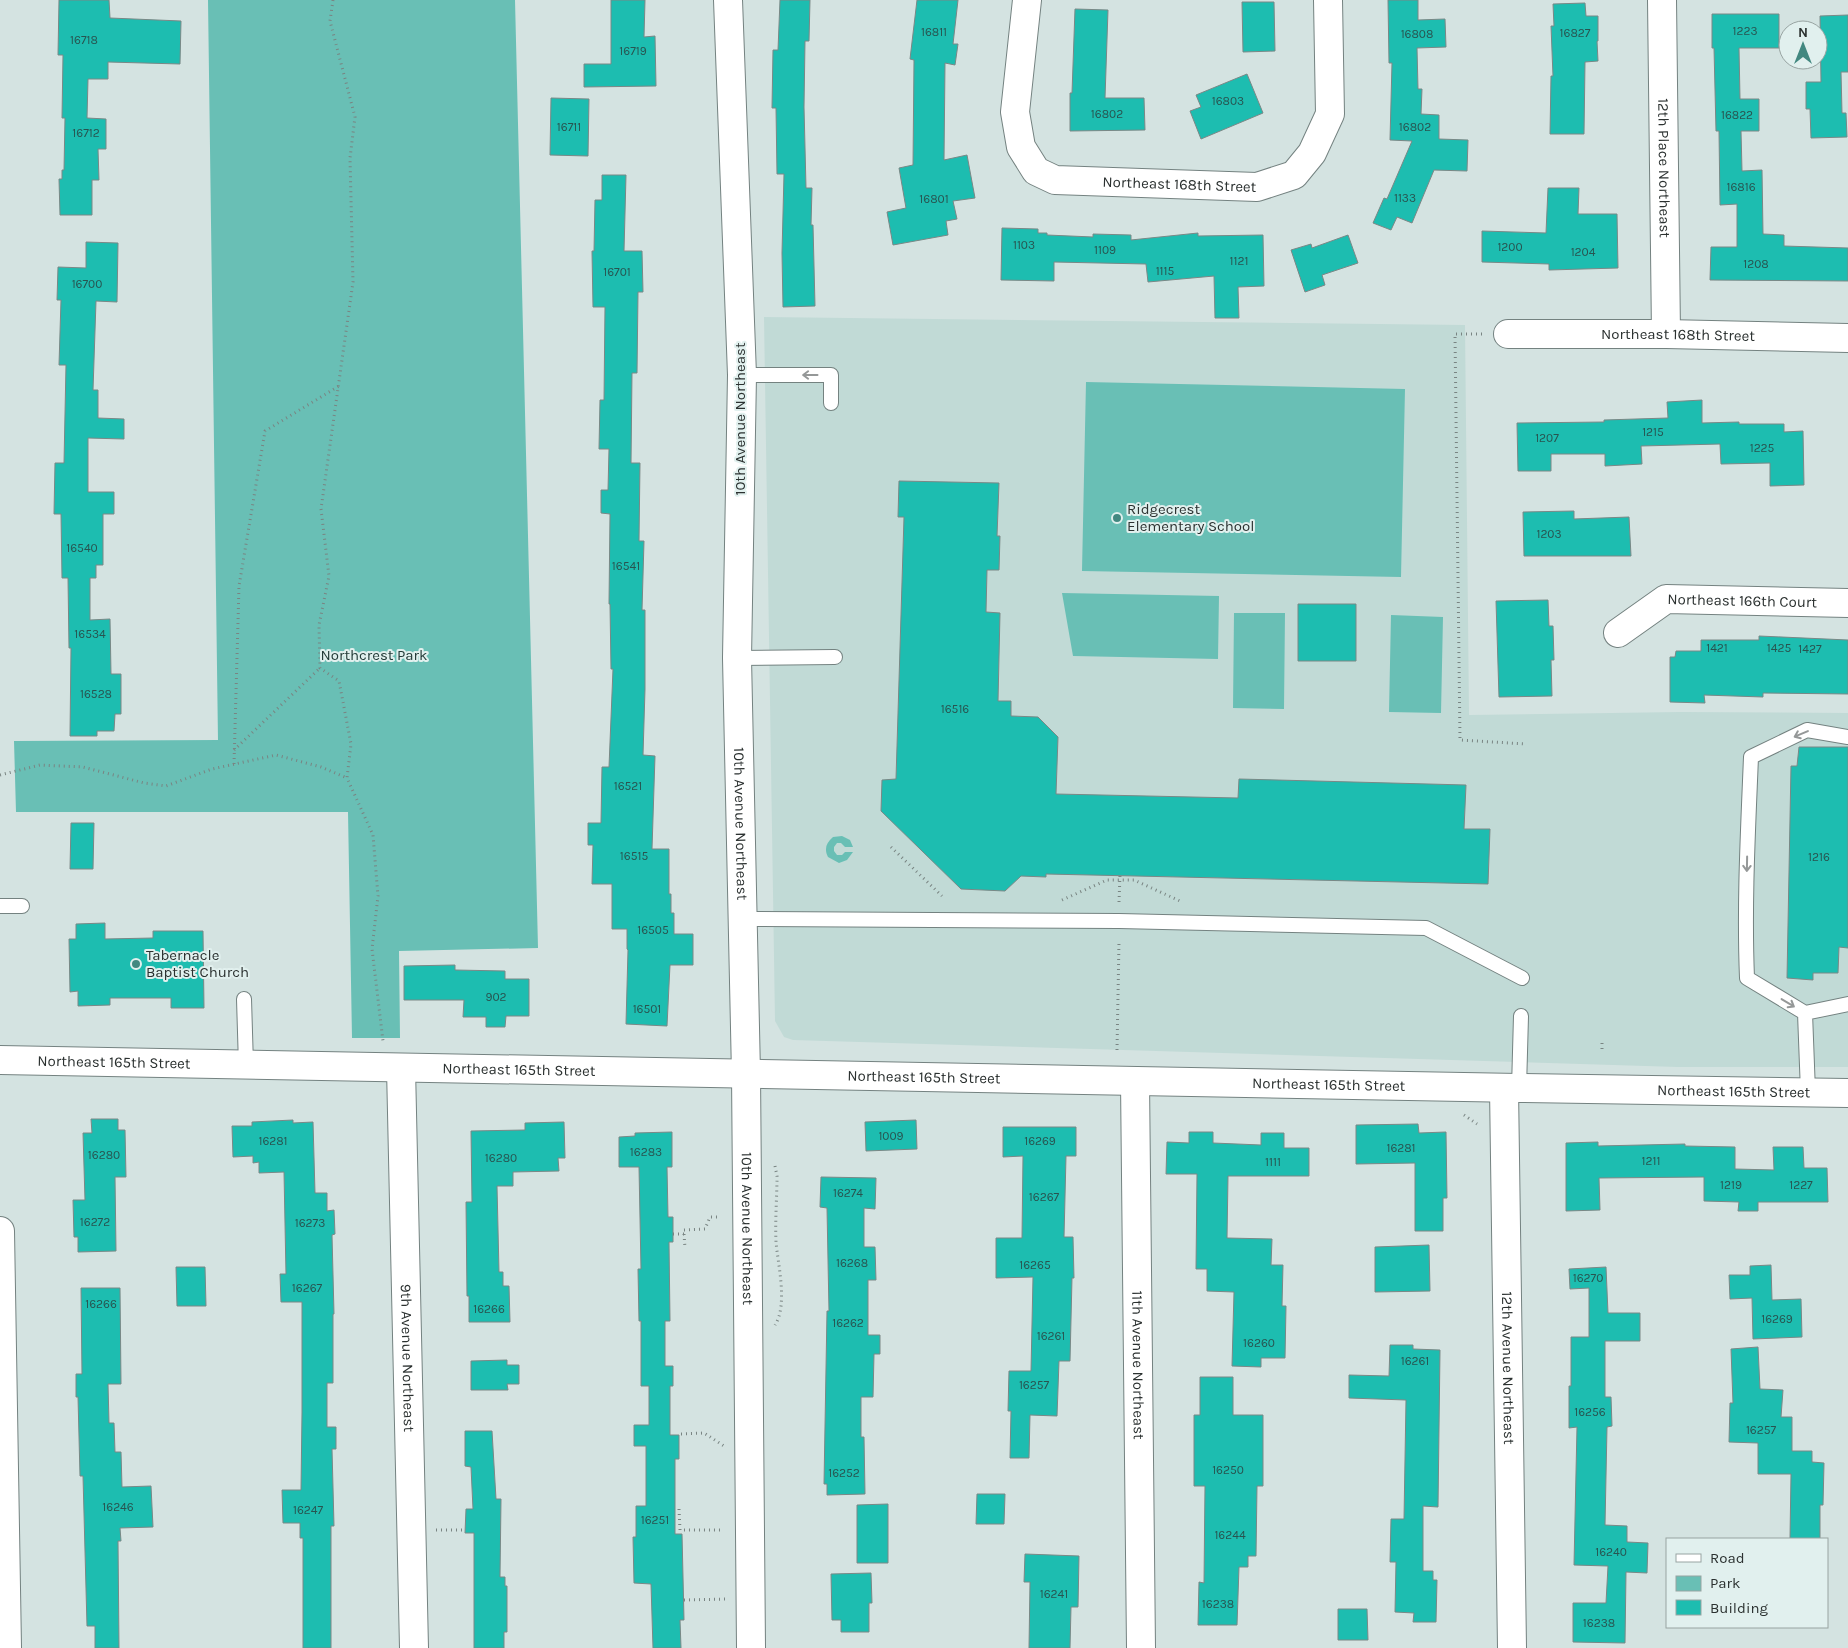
<svg xmlns="http://www.w3.org/2000/svg" width="1848" height="1648" viewBox="0 0 1848 1648" font-family="Karla,sans-serif">
	<rect width="100%" height="100%" fill="#d4e3e1"/>
	<path fill="#c1dad6" d="M764 317 1465 325 1469 715 1680 712 1848 713V1067H1678L793 1040 784 1037 775 1021Z"/>
	<path fill="#69bfb5" d="M208 0H515L538 948 399 951 400 1038H352L348 812H16L14 741 218 740Z
		M1086 382 1405 389 1401 577 1082 571Z
		M1062 593 1219 596 1218 659 1073 656Z
		M1234 613H1285L1284 709 1233 708Z
		M1391 615 1443 617 1441 713 1389 712Z
		M842 836 850 840 853 847H845L841 843H837L834 847V851L837 855H842L845 852H853L847 860 839 863 828 857C824 849 826 843 833 837Z"/>
	<path fill="#1dbdb0" stroke="#7a8886" d="M59 0H109L110 18 181 21 180 64 108 62V79H88L87 118 106 119V149H98L99 180H92V215H60L59 179H62V170H64L65 118H62L63 55H58Z
		M611 0H645L644 37 655 36 656 86 584 87V64H611Z
		M780 0H810L809 41H805L804 107 806 188H812L811 225H813L815 306 783 307 782 253 784 174H777L776 108H772L773 50H778Z
		M917 0H958L953 44H958L955 65 945 63 944 160 967 155 975 198 953 201 957 219 946 221 948 235 893 245 887 212 906 208 899 168 913 165 914 60 910 59Z
		M1388 0H1418V20L1445 19 1446 47 1417 48 1418 89H1422L1421 114 1439 115V139L1468 140 1467 171 1434 170 1412 223 1397 217 1391 230 1373 223 1384 198 1387 199 1412 141 1390 140 1392 63H1389Z
		M1242 2H1274L1275 51 1243 52Z
		M1585 3 1586 16H1598V41H1597L1598 61 1585 62 1584 134H1550L1551 76H1553L1551 26H1554L1553 4Z
		M1075 9 1108 10 1105 98H1144L1145 130 1070 131V93H1072Z
		M1712 14H1779V48H1739L1740 99H1759V131H1741L1742 171 1762 170 1763 234 1784 235V246L1848 248V281L1710 280 1711 247H1737V204L1720 205 1719 131H1716L1714 48H1712Z
		M1848 15V72H1841L1842 113H1846L1847 137 1811 138 1810 109H1806V82H1821L1820 16Z
		M1247 74 1263 113 1201 139 1190 111 1201 107 1196 95Z
		M551 98 589 99 588 156 550 155Z
		M602 175H626L624 251H642L643 292H638L637 373H632L631 463H640L639 541H644L642 610H645V689L643 755 655 756 652 849H669V894H671V913H674V934H693V965H670L667 1026 626 1024 628 950 627 949V929H612V884H592L593 845H588V823H601L602 767H609L613 669H611L610 604H609L610 514 601 513V490H608L609 449H599L600 400H604L605 307H593L592 251H594L595 200H602Z
		M1548 188H1579L1578 214H1617L1618 268 1549 270V264L1482 262V231L1546 233Z
		M1002 228 1038 229V233H1047V235L1093 237V234L1131 235V240L1198 233V236L1263 235 1264 286 1238 287 1239 318H1215L1214 276 1148 282 1146 264 1054 262V281L1001 280Z
		M1348 235 1358 263 1322 275 1325 285 1305 292 1291 250 1311 244 1312 248Z
		M86 242 118 243 117 302 96 301 93 390H98V418L124 419V439L88 438V492H114V514H103V565H96V578H90V620L110 619 111 674H121V714H115L114 731H97V736H70L71 648H69L68 578H62L61 514H54L55 463H64L66 365H59L61 300H57L58 267 86 268Z
		M1702 400V423L1739 422V424H1784V432L1803 431 1804 485 1770 486V463L1721 464 1720 444 1641 446 1642 464 1605 466V454H1551V471H1518L1517 423 1604 422V420L1668 418 1667 402Z
		M899 481 999 483 997 536H1000L999 570H987L986 612 1000 613 998 701H1011V716L1038 717 1058 737 1056 794 1238 798 1239 779 1466 785 1464 829H1490L1488 884 1046 874V877L1021 876 1005 891 961 889 881 811 882 780 896 779 904 517H898Z
		M1574 511V519L1629 517 1631 556H1524L1523 512Z
		M1548 600 1549 626H1553L1554 660H1551L1552 696 1499 697 1496 601Z
		M1298 604H1356V661H1298Z
		M1759 636 1848 640V694L1763 693V697L1704 695 1705 703 1670 702V657H1675L1676 651H1701V640H1759Z
		M1799 747H1848V948L1839 947 1838 973H1813V980L1787 978 1791 766H1797Z
		M71 823H94L93 869H70Z
		M105 923V939L153 938V931H203L204 1008H171V998H110V1005L78 1006V991L70 992 69 939H76V924Z
		M455 965V970L505 971V979H529V1016H506L505 1027H486V1017H463L464 1000H404V966Z
		M91 1119H118V1130H125L126 1177H115L116 1251 78 1252V1237H74L73 1200H85L83 1133H92Z
		M293 1120V1123L313 1122 315 1193H327V1211L334 1210 335 1234 332 1235 334 1314H333V1383H327V1427H336V1449H332L334 1526H331V1648H303V1538H300V1523H283L282 1490H301L302 1413V1302H281L280 1274H286L284 1172 259 1173V1162L253 1163V1156L233 1157 232 1126H252V1122Z
		M916 1120 917 1149 866 1151 865 1122Z
		M564 1122 565 1158H558L559 1171 513 1172V1186H497L499 1272H503V1286H509L510 1322H469V1296H467L466 1202H472L471 1131 525 1130V1123Z
		M1418 1124 1419 1133 1446 1132 1447 1198H1443V1231H1415V1163L1356 1164V1125Z
		M1003 1127H1076V1156H1066L1064 1237H1073L1074 1278H1072L1070 1361H1059L1057 1416 1030 1415 1029 1458H1010L1011 1411H1008L1009 1371H1031L1033 1277 996 1278V1238H1022L1023 1156 1003 1157Z
		M672 1132V1167H667L668 1217H673V1242H669L670 1321H665V1366H673V1386H670V1435H679V1459H675V1534H682L684 1620H680L681 1648H653L651 1584 634 1583 633 1537H636V1506H646V1446H634V1425H649V1386H641V1321H639L638 1269H641L639 1167H619V1137L635 1136V1133Z
		M1189 1132H1213V1143L1261 1145V1133H1284V1148H1309V1176H1228L1227 1238 1272 1239 1271 1265H1283L1282 1306H1286L1285 1358H1261V1367L1232 1366 1234 1292 1207 1291V1269H1196L1197 1174H1166L1167 1142 1189 1143Z
		M1598 1142V1146L1685 1144V1146L1735 1147V1169L1774 1170 1773 1147H1803L1804 1168H1827L1828 1202H1758V1211H1738L1739 1202 1704 1201V1177L1599 1178 1600 1210 1566 1211V1143Z
		M821 1177 876 1178 875 1209 864 1208V1247H875L876 1280H868V1335H880V1354H874L873 1397H861V1437H864L865 1494 827 1495V1484H824L827 1311H829L827 1208 820 1207Z
		M1429 1245 1430 1291 1375 1292V1247Z
		M1771 1265 1772 1300 1801 1299 1802 1337 1753 1339 1752 1298 1730 1299 1729 1275H1750V1266Z
		M176 1267H205L206 1306H177Z
		M1606 1267 1608 1313H1640V1341H1605V1397H1611L1612 1426 1607 1427 1605 1525 1627 1526V1542L1648 1543 1647 1573 1626 1572 1625 1643 1573 1642V1603H1606L1608 1566 1574 1565 1577 1427 1569 1428V1386H1571V1337H1589V1288L1570 1289 1569 1269Z
		M81 1288H120L121 1384H108L109 1423H114L115 1452H121L122 1487 151 1486 153 1527 120 1528 121 1541H118L119 1648H95V1626H87L83 1476H80L78 1397H76V1374H82Z
		M1390 1345H1413V1349L1440 1350 1438 1507 1423 1506V1571H1433V1580H1437L1436 1622H1413L1414 1613 1395 1612 1396 1562H1390L1391 1519H1404L1406 1400 1349 1398V1375L1389 1376Z
		M1758 1347 1760 1389 1783 1390 1781 1417H1792V1451H1812V1462L1824 1463 1823 1505H1820V1539H1790L1791 1474H1758V1443L1729 1442 1730 1403H1733L1731 1349Z
		M507 1360V1365H519V1384H507L508 1390H471V1361Z
		M1200 1377H1233V1415H1263V1486H1257L1256 1556H1248V1567H1239L1237 1625H1198L1199 1582 1204 1583 1205 1486H1194V1415H1200Z
		M465 1431H492L496 1499H501L500 1577H505V1586H507V1632H504V1648H474V1533H465L466 1509H473L471 1467 465 1466Z
		M977 1494H1005L1004 1524H976Z
		M888 1504V1563H857V1505Z
		M1025 1554 1079 1556 1078 1607H1071L1070 1648H1029L1030 1582H1024Z
		M871 1573 872 1603H869V1632H841V1620H832L831 1574Z
		M1338 1609H1367L1368 1640H1338Z"/>
	<g fill="none" stroke-linecap="round" stroke-linejoin="round">
		<defs>
			<path id="lane" d="M742 375H831V403
				M737 658 835 657
				M1848 737 1807 730 1751 757C1748 831 1744 904 1747 978L1805 1013 1848 1004
				M0 906H22
				M743 919 1119 921 1426 928 1522 978
				M244 999 246 1065
				M1805 1013 1808 1092
				M1519 1088 1521 1016"/>
			<g id="street">
				<path id="s1" d="M728 0 742 375 737 658 746 1074 751 1648"/>
				<path id="s2" d="M1027 0 1015 112 1021 147 1036 171 1055 180 1257 187 1294 175 1312 153 1330 114 1328 0"/>
				<path id="s3" d="M1662 0 1666 334"/>
				<path id="s4" d="M1508 334H1666L1848 338"/>
				<path id="s5" d="M1618 633 1666 599 1848 603"/>
				<path id="s6" d="M401 1068 414 1648"/>
				<path id="s7" d="M1135 1081 1141 1648"/>
				<path id="s8" d="M1504 1088 1512 1648"/>
				<path d="M0 1231 7 1648"/>
			</g>
			<g id="secondary">
				<path id="s9" d="M0 1060 1519 1088 1848 1093"/>
			</g>
		</defs>
		<use href="#lane" stroke="#748280" stroke-width="16"/>
		<use href="#street" stroke="#748280" stroke-width="30"/>
		<use href="#secondary" stroke="#748280" stroke-width="30"/>
		<path stroke="#798482" stroke-width="3" stroke-dasharray="1 4" stroke-linecap="butt" d="M333 0 330 21 355 117 350 158 353 282 321 509 329 576 319 625 320 668 339 681 351 744 347 778 373 835 378 896 372 949 383 1041
			M1482 334H1455L1460 740 1526 744
			M234 750 320 668
			M234 764 239 586 265 431 339 386
			M0 775 40 765 83 767 144 783 166 786 212 769 276 755 321 767 347 778
			M891 847 942 896
			M1062 900 1107 880H1134L1180 901
			M1119 902 1120 875
			M1602 1043V1050
			M1117 1050 1119 941
			M1464 1115 1477 1124
			M775 1166 777 1176C777 1197 775 1220 776 1242 778 1265 788 1305 775 1325
			M673 1234H684V1230L705 1229 710 1217H720
			M684 1234 685 1248
			M681 1434 704 1433 724 1446
			M679 1509 680 1530H723
			M436 1530H465
			M684 1600 726 1599"/>
		<use href="#lane" stroke="#fff" stroke-width="14"/>
		<use href="#street" stroke="#fff" stroke-width="28"/>
		<use href="#secondary" stroke="#fff" stroke-width="28"/>
	</g>
	<defs><path id="oneway-shaft" d="M-6 0H5M1.5-3L5.5 0L1.5 3" fill="none" stroke-width="1.6" stroke-linecap="round" stroke-linejoin="round" transform="scale(1.25)"/></defs>
	<g stroke="#959898">
		<use href="#oneway-shaft" transform="translate(810 375) rotate(180)"/>
		<use href="#oneway-shaft" transform="translate(1801 734) rotate(157)"/>
		<use href="#oneway-shaft" transform="translate(1747 864) rotate(91)"/>
		<use href="#oneway-shaft" transform="translate(1788 1003) rotate(31)"/>
	</g>
	<g fill="#428880" stroke="#e1f0ee" stroke-width="2">
		<circle cx="1117" cy="518" r="5"/>
		<circle cx="136" cy="964" r="5"/>
	</g>
	<g text-anchor="middle" dominant-baseline="central" stroke-width="4" stroke-linejoin="round" paint-order="stroke">
		<g font-size="12" fill="#285450">
			<text x="1745" y="31">1223</text>
			<text x="934" y="32">16811</text>
			<text x="1575" y="33">16827</text>
			<text x="1417" y="34">16808</text>
			<text x="84" y="40">16718</text>
			<text x="633" y="51">16719</text>
			<text x="1228" y="101">16803</text>
			<text x="1107" y="114">16802</text>
			<text x="1737" y="115">16822</text>
			<text x="569" y="127">16711</text>
			<text x="1415" y="127">16802</text>
			<text x="86" y="133">16712</text>
			<text x="1741" y="187">16816</text>
			<text x="1405" y="198">1133</text>
			<text x="934" y="199">16801</text>
			<text x="1024" y="245">1103</text>
			<text x="1510" y="247">1200</text>
			<text x="1105" y="250">1109</text>
			<text x="1583" y="252">1204</text>
			<text x="1239" y="261">1121</text>
			<text x="1756" y="264">1208</text>
			<text x="1165" y="271">1115</text>
			<text x="617" y="272">16701</text>
			<text x="87" y="284">16700</text>
			<text x="1653" y="432">1215</text>
			<text x="1547" y="438">1207</text>
			<text x="1762" y="448">1225</text>
			<text x="1549" y="534">1203</text>
			<text x="82" y="548">16540</text>
			<text x="626" y="566">16541</text>
			<text x="90" y="634">16534</text>
			<text x="1717" y="648">1421</text>
			<text x="1779" y="648">1425</text>
			<text x="1810" y="649">1427</text>
			<text x="96" y="694">16528</text>
			<text x="955" y="709">16516</text>
			<text x="628" y="786">16521</text>
			<text x="634" y="856">16515</text>
			<text x="1819" y="857">1216</text>
			<text x="653" y="930">16505</text>
			<text x="496" y="997">902</text>
			<text x="647" y="1009">16501</text>
			<text x="891" y="1136">1009</text>
			<text x="273" y="1141">16281</text>
			<text x="1040" y="1141">16269</text>
			<text x="1401" y="1148">16281</text>
			<text x="646" y="1152">16283</text>
			<text x="104" y="1155">16280</text>
			<text x="501" y="1158">16280</text>
			<text x="1651" y="1161">1211</text>
			<text x="1273" y="1162">1111</text>
			<text x="1731" y="1185">1219</text>
			<text x="1801" y="1185">1227</text>
			<text x="848" y="1193">16274</text>
			<text x="1044" y="1197">16267</text>
			<text x="95" y="1222">16272</text>
			<text x="310" y="1223">16273</text>
			<text x="852" y="1263">16268</text>
			<text x="1035" y="1265">16265</text>
			<text x="1588" y="1278">16270</text>
			<text x="307" y="1288">16267</text>
			<text x="101" y="1304">16266</text>
			<text x="489" y="1309">16266</text>
			<text x="1777" y="1319">16269</text>
			<text x="848" y="1323">16262</text>
			<text x="1051" y="1336">16261</text>
			<text x="1259" y="1343">16260</text>
			<text x="1415" y="1361">16261</text>
			<text x="1034" y="1385">16257</text>
			<text x="1590" y="1412">16256</text>
			<text x="1761" y="1430">16257</text>
			<text x="1228" y="1470">16250</text>
			<text x="844" y="1473">16252</text>
			<text x="118" y="1507">16246</text>
			<text x="308" y="1510">16247</text>
			<text x="655" y="1520">16251</text>
			<text x="1230" y="1535">16244</text>
			<text x="1611" y="1552">16240</text>
			<text x="1054" y="1594">16241</text>
			<text x="1218" y="1604">16238</text>
			<text x="1599" y="1623">16238</text>
		</g>
		<g font-size="15" fill="#2b3130" stroke="#e1f0ee">
			<text stroke="none"><textPath href="#s3" startOffset="168">12th Place Northeast</textPath></text>
			<text stroke="none"><textPath href="#s2" startOffset="322">Northeast 168th Street</textPath></text>
			<text stroke="none"><textPath href="#s4" startOffset="170">Northeast 168th Street</textPath></text>
			<text transform="translate(740 419) rotate(-90)">10th Avenue Northeast</text>
			<text stroke="none"><textPath href="#s5" startOffset="135">Northeast 166th Court</textPath></text>
			<text stroke="none"><textPath href="#s1" startOffset="824">10th Avenue Northeast</textPath></text>
			<text stroke="none"><textPath href="#s9" startOffset="114">Northeast 165th Street</textPath></text>
			<text stroke="none"><textPath href="#s9" startOffset="519">Northeast 165th Street</textPath></text>
			<text stroke="none"><textPath href="#s9" startOffset="924">Northeast 165th Street</textPath></text>
			<text stroke="none"><textPath href="#s9" startOffset="1329">Northeast 165th Street</textPath></text>
			<text stroke="none"><textPath href="#s9" startOffset="1734">Northeast 165th Street</textPath></text>
			<text stroke="none"><textPath href="#s1" startOffset="1229">10th Avenue Northeast</textPath></text>
			<text stroke="none"><textPath href="#s6" startOffset="290">9th Avenue Northeast</textPath></text>
			<text stroke="none"><textPath href="#s7" startOffset="284">11th Avenue Northeast</textPath></text>
			<text stroke="none"><textPath href="#s8" startOffset="280">12th Avenue Northeast</textPath></text>
		</g>
		<g font-size="15" fill="#2b3130" stroke="#e1f0ee" text-anchor="start">
			<text x="1127" y="509">Ridgecrest<tspan x="1127" dy="17">Elementary School</tspan></text>
			<text x="146" y="955">Tabernacle<tspan x="146" dy="17">Baptist Church</tspan></text>
		</g>
		<g font-size="15" fill="#233b38" stroke="#e1f0ee">
			<text x="374" y="655">Northcrest Park</text>
		</g>
	</g>
	<rect x="1666" y="1538" width="162" height="90" fill="#e1f0ee" stroke="#98a4a2"/>
	<rect x="1676" y="1554" width="25" height="8" fill="#ffffff" stroke="#98a4a2"/>
	<text x="1710" y="1563" font-size="15" fill="#2b3130">Road</text>
	<rect x="1676" y="1576" width="25" height="15" fill="#69bfb5" stroke="#98a4a2"/>
	<text x="1710" y="1588" font-size="15" fill="#2b3130">Park</text>
	<rect x="1676" y="1600" width="25" height="15" fill="#1dbdb0" stroke="#98a4a2"/>
	<text x="1710" y="1613" font-size="15" fill="#2b3130">Building</text>
	<g transform="translate(1803 45)"><circle r="24" fill="#e1f0ee" stroke="#98a4a2"/>
	<path d="M0-4L9 19L0 12L-9 19Z" fill="#428880"/>
	<text y="-8" font-size="14" font-weight="bold" text-anchor="middle" fill="#2b3130">N</text>
	</g>
</svg>
